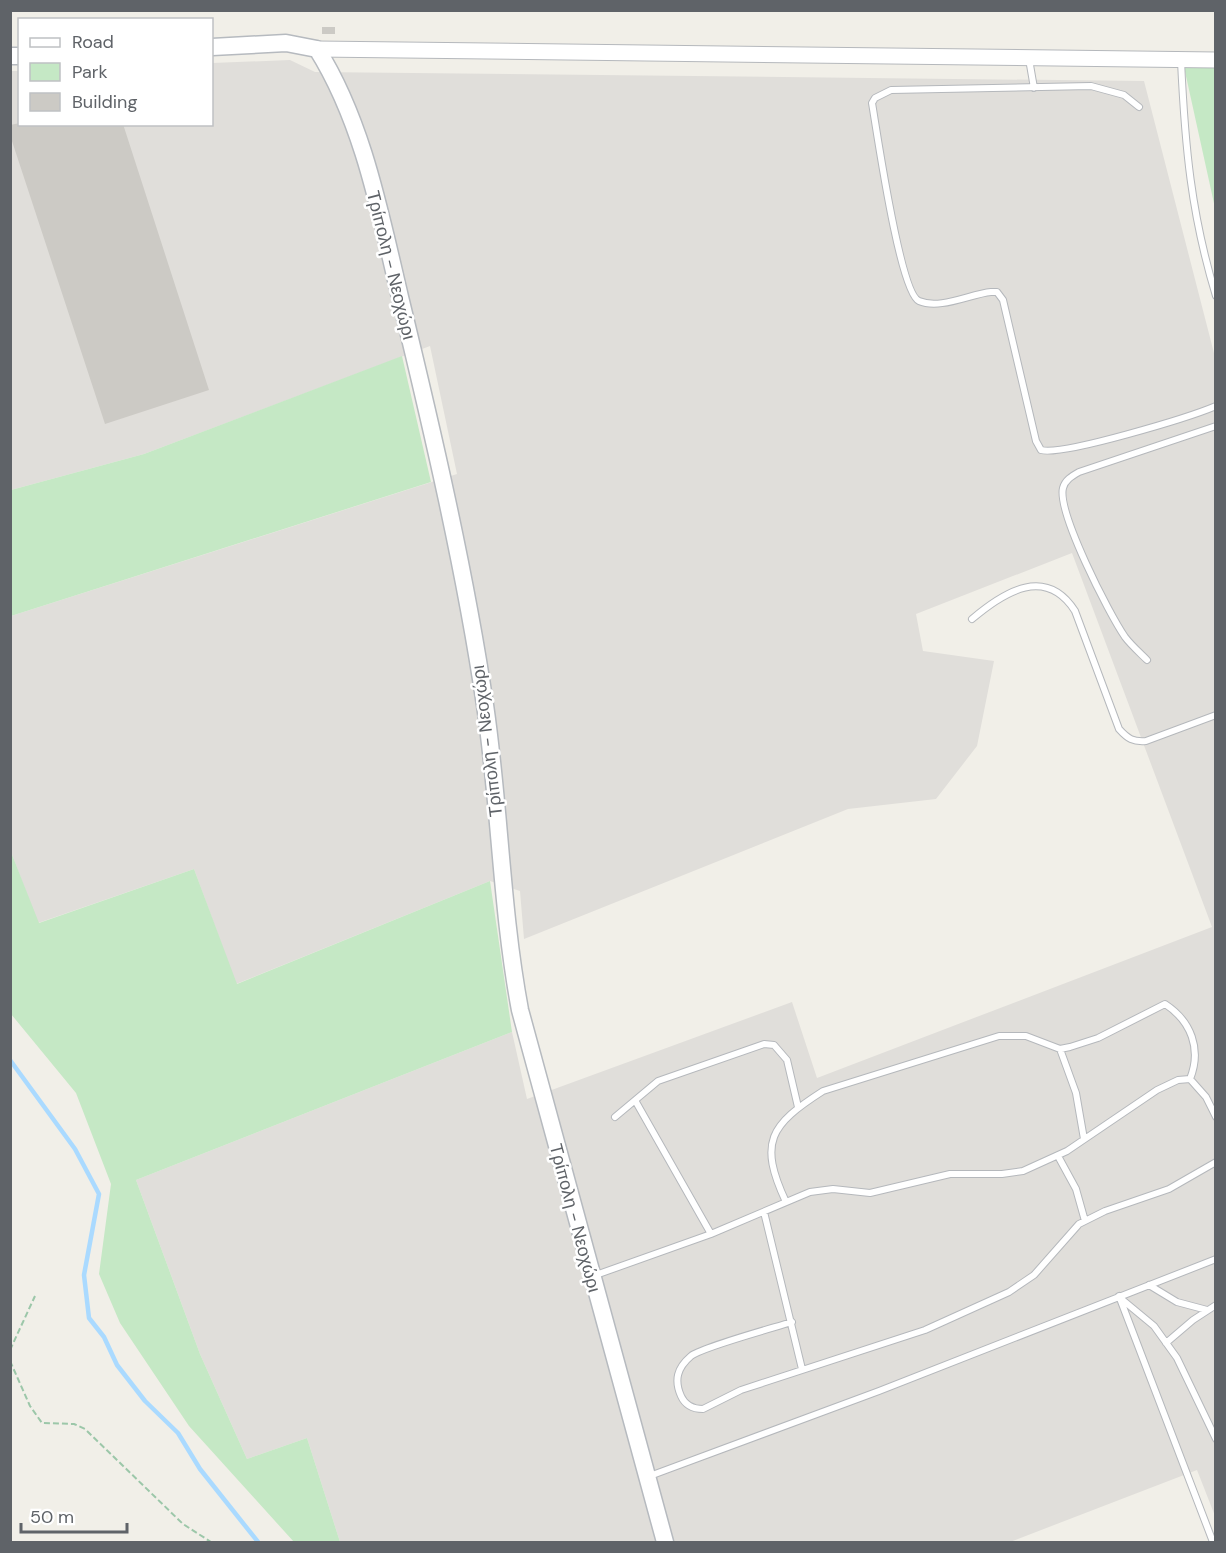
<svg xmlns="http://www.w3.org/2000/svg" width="1226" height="1553" viewBox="0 0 1226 1553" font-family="'DM Sans',sans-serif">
	<rect width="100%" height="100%" fill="#f1efe8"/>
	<path fill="#e0deda" d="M290 60 315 72 1144 81 1215 357V1516L1197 1470 1010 1542H340L307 1438 247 1459 200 1354 136 1180 512 1032 527 1099 792 1002 817 1078 1212 927 1072 553 916 614 923 651 994 661 977 746 936 799 848 809 524 939 520 891 490 881 236 984 194 869 38 923 11 852V616L457 474 430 346 144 454 11 490V71H19L20 124H212V63Z"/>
	<path fill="#c5e8c5" d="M1184 67H1215V208Z
		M402 356 431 482 11 616V490L144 454Z
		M11 852 39 923 194 869 237 984 490 881 512 1032 136 1180 200 1354 247 1459 307 1438 340 1542H294L189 1426 120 1323 99 1274 111 1184 76 1093 11 1014Z"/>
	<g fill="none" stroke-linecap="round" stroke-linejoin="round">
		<path stroke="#aadaff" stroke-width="4.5" d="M10 1060 75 1149 99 1194 84 1275 89 1318 104 1337 117 1365 145 1401 178 1433 200 1469 258 1542"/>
	</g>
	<path fill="#cccac5" d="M322 27H335V34H322Z
		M20 123 123 124 209 390 105 424 10 135V125Z"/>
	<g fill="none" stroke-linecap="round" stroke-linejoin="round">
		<defs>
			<path id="service" d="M1029 59 1034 88
				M1181 61C1185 146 1191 214 1216 296
				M1139 107 1124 95 1091 86 891 90 875 98 872 103C877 132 900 293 919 301 940 310 970 294 991 292H997L1003 300 1036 441 1041 450C1063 456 1190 417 1216 406
				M972 619C1005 591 1046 566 1075 611L1119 729C1128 739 1133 742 1146 741L1216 715
				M1147 660C1140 653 1131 645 1125 637 1109 614 1057 512 1063 488 1065 480 1072 476 1079 472L1216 426
				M1060 1049 1076 1093 1084 1139
				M1190 1079 1206 1097 1216 1117
				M636 1102 711 1234
				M615 1117 658 1081 764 1044 774 1045 787 1060 798 1107
				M1058 1156 1076 1189 1085 1221
				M786 1202C758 1142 770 1125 823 1091L999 1036H1026L1060 1049 1070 1047 1098 1038 1165 1004C1191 1021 1202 1049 1190 1079
				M764 1212 802 1369
				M593 1276 711 1234 810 1192 833 1189 870 1193 950 1174H1002L1023 1171 1067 1151 1157 1090 1178 1080 1190 1079
				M1149 1285 1177 1302 1207 1310
				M1119 1296 1213 1542
				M1119 1297 1154 1326 1177 1358 1216 1439
				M792 1322C773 1328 702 1347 691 1356 677 1368 674 1380 681 1396 685 1405 693 1409 703 1409L741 1390 925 1330 1009 1292 1034 1275 1079 1224 1105 1211 1169 1189 1216 1162
				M1166 1343 1193 1320 1216 1305
				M647 1477 879 1391 1216 1259"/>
			<path id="tertiary" d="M317 49 1216 60"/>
			<path id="secondary" d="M212 47 286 43 317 49C363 122 380 213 400 297 432 429 465 570 485 705 500 806 501 909 520 1010L665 1542
				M10 56H20"/>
		</defs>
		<use href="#service" stroke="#b5b8bc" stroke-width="8"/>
		<use href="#tertiary" stroke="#b5b8bc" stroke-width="17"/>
		<use href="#secondary" stroke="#b6babf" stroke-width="19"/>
		<path stroke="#9cc7a9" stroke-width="2" stroke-dasharray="6 3" stroke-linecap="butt" d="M10 1350 35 1296
			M10 1361 30 1406 42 1423 74 1424 85 1429 183 1524 211 1542"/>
		<use href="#service" stroke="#fff" stroke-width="6"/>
		<use href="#tertiary" stroke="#fff" stroke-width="15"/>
		<use href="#secondary" stroke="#fff" stroke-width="16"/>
	</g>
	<g text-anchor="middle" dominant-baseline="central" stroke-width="5" stroke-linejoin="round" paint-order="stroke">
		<g font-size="18" fill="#5f6368" stroke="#fff">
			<text transform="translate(391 265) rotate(76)">Τρίπολη - Νεοχώρι</text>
			<text transform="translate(487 741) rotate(-97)">Τρίπολη - Νεοχώρι</text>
			<text transform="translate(575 1218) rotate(75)">Τρίπολη - Νεοχώρι</text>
		</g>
	</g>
	<rect width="1226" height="1553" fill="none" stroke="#5f6368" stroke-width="24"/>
	<rect x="18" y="18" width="195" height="108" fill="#ffffff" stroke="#bfc1c3" stroke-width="1.5"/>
	<rect x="30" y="38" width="30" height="9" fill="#ffffff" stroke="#bfc1c3" stroke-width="1.5"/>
	<text x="72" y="48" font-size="18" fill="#5f6368">Road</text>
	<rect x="30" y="63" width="30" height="18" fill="#c5e8c5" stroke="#bfc1c3" stroke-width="1.5"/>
	<text x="72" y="78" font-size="18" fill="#5f6368">Park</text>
	<rect x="30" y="93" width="30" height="18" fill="#cccac5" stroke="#bfc1c3" stroke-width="1.5"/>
	<text x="72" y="108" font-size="18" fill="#5f6368">Building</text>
	<path d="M21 1523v9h106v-9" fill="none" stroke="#5f6368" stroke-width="3"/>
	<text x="30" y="1523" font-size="18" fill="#5f6368" stroke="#ffffff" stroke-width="4.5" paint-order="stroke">50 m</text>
</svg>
